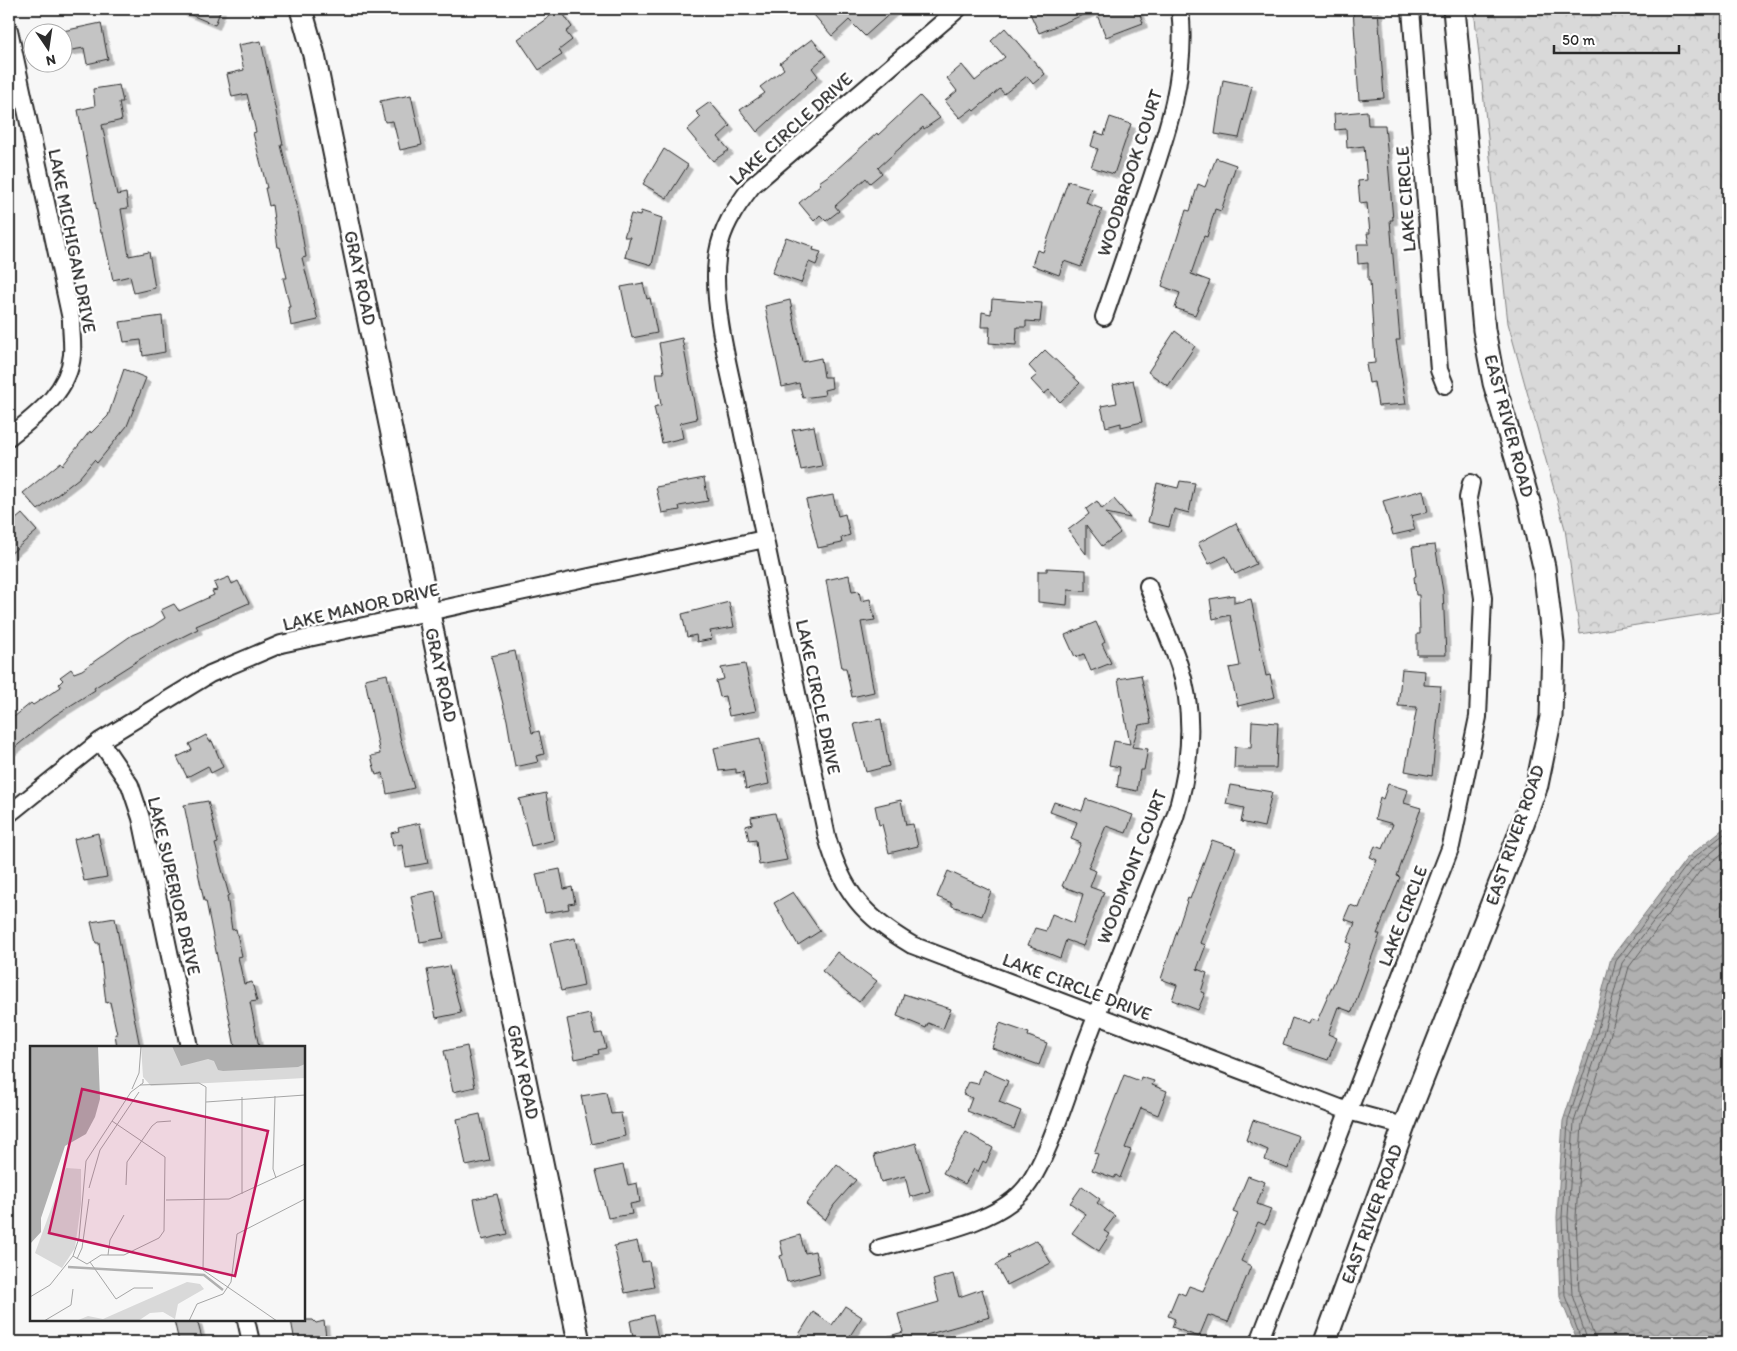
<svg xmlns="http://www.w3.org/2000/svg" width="1737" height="1351" viewBox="0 0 1737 1351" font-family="Itim,sans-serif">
	<defs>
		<pattern id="park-crowns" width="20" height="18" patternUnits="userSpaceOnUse" patternTransform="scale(1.25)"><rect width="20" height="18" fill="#d9d9d9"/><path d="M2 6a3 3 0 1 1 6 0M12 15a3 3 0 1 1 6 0" fill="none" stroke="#bababa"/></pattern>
		<pattern id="water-waves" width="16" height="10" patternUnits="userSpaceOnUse" patternTransform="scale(1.25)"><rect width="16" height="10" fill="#b0b0b0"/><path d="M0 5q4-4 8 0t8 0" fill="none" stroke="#8f8f8f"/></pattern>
		<filter id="shadow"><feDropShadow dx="4.5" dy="4.5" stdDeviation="0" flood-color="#0004"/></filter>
	</defs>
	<rect width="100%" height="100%" fill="#f7f7f7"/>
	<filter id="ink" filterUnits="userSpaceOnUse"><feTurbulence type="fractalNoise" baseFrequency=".02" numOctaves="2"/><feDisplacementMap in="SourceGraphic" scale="10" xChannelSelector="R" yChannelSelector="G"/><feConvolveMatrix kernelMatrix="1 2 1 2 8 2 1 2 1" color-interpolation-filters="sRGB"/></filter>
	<g filter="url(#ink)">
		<path fill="url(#park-crowns)" stroke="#828282" d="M1474 9H1728V533L1719 612 1580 634 1565 529 1508 323Z"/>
		<path fill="url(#water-waves)" stroke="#7b7b7b" d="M1728 825V1342H1578L1560 1297 1557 1217 1563 1121 1591 1035 1611 958 1687 858Z"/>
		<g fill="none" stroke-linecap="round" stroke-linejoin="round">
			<path stroke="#606060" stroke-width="1" d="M1582 1342 1565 1296 1562 1217 1568 1121 1596 1036 1616 961 1690 861 1728 831
				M1588 1342 1572 1295 1568 1217 1574 1122 1602 1038 1622 963 1695 866 1728 839
				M1596 1342 1579 1293 1576 1217 1582 1124 1609 1040 1629 967 1700 871 1728 849"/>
		</g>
		<path fill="#c4c4c4" stroke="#2b2b2b" filter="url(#shadow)" d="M177 9H221L215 25Z
			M560 9 572 27 566 32 572 40 559 50 562 55 539 70 518 39Z
			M820 9H895L865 36 849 20 832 36 814 15Z
			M1028 9H1138L1143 23 1106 37 1095 10 1039 33Z
			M1353 9H1378L1384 98 1359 100Z
			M101 23 108 59 87 64 84 48 66 51 63 31Z
			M1005 28 1045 74 1033 84 1027 76 1004 94 1000 89 974 111 972 109 960 118 945 101 957 91 947 78 962 65 975 81 1005 57 991 41Z
			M812 39 826 56 812 68 818 76 757 132 740 110 765 93 760 87 784 69 780 63Z
			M261 41 283 145H281L299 217 306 257 302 258 318 320 291 326 288 307H290L283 278H287L280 247 278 248 272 205 269 206 265 188H267L253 133 256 132 247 94 232 97 227 74 244 70 238 45Z
			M1223 80 1252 86 1239 138 1215 134Z
			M119 85 123 102H119L122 120 102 125 117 195 126 193 128 208 121 209 129 256 149 252 155 288 134 293 130 276 113 280 103 233H101L78 110 95 106 93 89Z
			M411 95 422 145 400 150 393 121 385 122 380 101Z
			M920 96 940 118 924 129 923 127 878 168 882 173 870 183 866 178 835 206 839 211 826 221 820 215 814 221 799 203 821 184 819 182 835 171 877 133 878 135Z
			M710 102 730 126 718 137 729 150 713 161 687 130 701 117 696 112Z
			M1367 111 1368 125H1385L1393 220H1390L1400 340H1396L1406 404 1378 406 1374 382 1369 383 1366 364 1375 363 1370 281H1368V263L1358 264 1357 244H1369L1367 233H1370L1367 203 1360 204 1358 181 1367 180 1364 146 1347 148 1346 129 1335 130 1334 114Z
			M1110 117 1131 124 1114 174 1091 167 1098 149 1091 146 1095 132 1104 135Z
			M664 149 688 165 667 198 643 184Z
			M1216 158 1236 165 1221 211 1215 209 1207 237 1204 236 1191 274 1210 281 1195 315 1175 308 1180 293 1162 286 1186 210 1190 211 1198 184 1205 187Z
			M1068 181 1091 188 1086 203 1102 209 1081 267 1064 261 1059 275 1032 265 1037 250 1043 252Z
			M641 211 662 218 652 265 625 257 630 237H624L631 214 640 216Z
			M786 237 814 247 813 250 821 252 816 265 809 262 801 283 772 273Z
			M643 283 647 299 650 298 657 333 632 338 621 287Z
			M992 299 1042 303 1040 322 1026 321V327H1017L1016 345 989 343 990 327H981L982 312 991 314Z
			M790 300 802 362 821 358 824 377H831L832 388 824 390 825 395 803 398 799 383 782 387 765 306Z
			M162 316 165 352 143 356 141 340 124 342 120 322Z
			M1175 331 1195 346 1168 386 1148 372Z
			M682 338 697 419 680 423 683 438 662 443 654 407 661 405 656 373H664L659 343Z
			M1045 350 1080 383 1060 402 1049 390 1044 394 1031 380 1037 375 1029 366Z
			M124 369 146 378 127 426 97 463 94 460 79 478 38 510 23 493 61 462 63 465 90 431 91 433 108 416Z
			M1133 380 1142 422 1121 427V423L1106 427 1101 406 1117 403 1113 385Z
			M814 426 822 466 801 470 792 430Z
			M704 478 708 501 679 506 680 510 662 513 656 487Z
			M1180 481 1195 483 1189 513 1174 509 1169 527 1148 522 1157 483 1178 488Z
			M1423 490 1428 512 1411 516 1415 530 1393 535 1383 501Z
			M833 495 838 516 845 514 850 535 841 538 842 543 818 548 806 500Z
			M1114 499 1130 518 1106 513 1120 533 1102 546 1086 525V554L1068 530 1089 514 1086 509 1097 501 1102 509Z
			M22 514 37 531 9 555V525Z
			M1236 523 1256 564 1235 574 1226 556 1209 564 1198 543Z
			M1435 545 1443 591 1446 655H1417V634H1420L1419 595H1416L1414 577 1416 576 1412 547Z
			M1047 568 1086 570V591L1068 590 1067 605 1038 602V571H1047Z
			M849 575 852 592 859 591 861 601 870 599 875 620 861 622 874 692 852 697 846 668H842L826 580Z
			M229 577 232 584 238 581 249 603 196 626 198 629 148 654 94 688 95 690 54 716 9 752V721L31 703 33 705 61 687 59 684 63 680 60 677 71 669 74 673 82 670 132 635 153 626 165 618 161 610 174 604 179 611 214 595 212 591 217 590 214 583Z
			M1234 595V603L1251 599 1266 676 1270 675 1275 697 1238 706 1229 668 1240 666 1230 615 1213 619 1210 599Z
			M729 602 734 627 710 631 712 639 697 642 696 635 687 637 682 614Z
			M1096 622 1105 642 1102 644 1111 663 1091 671 1084 654 1075 657 1065 635Z
			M515 651 532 733 539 731 544 754 536 756 538 762 515 767 507 720 491 656Z
			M745 664 756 711 729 716 725 696 720 697 716 681 724 679 721 668Z
			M1402 669 1425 671 1424 685 1441 686 1432 776 1405 771 1417 707 1398 706Z
			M387 674 401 742 414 788 387 794 383 773 376 775 371 756 380 754 365 679Z
			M1141 675 1151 723 1139 725 1132 747 1148 749 1144 770H1140L1137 791 1117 787 1120 767 1109 765 1114 741 1130 744 1118 679Z
			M881 719 889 766 866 772 854 724Z
			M1252 721 1278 723 1276 768H1234L1235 747 1251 748Z
			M206 735 210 742 212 741 223 767 211 773 208 766 187 777 177 757 192 750 189 744Z
			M760 738 769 784 746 789 743 772 736 773V769L719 771 714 748Z
			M1388 784 1408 790 1404 803 1421 808 1397 876 1400 877 1377 934H1380L1352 1012 1338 1007 1328 1034 1337 1038 1328 1060 1283 1045 1292 1018 1308 1024 1310 1019 1317 1021 1351 944 1347 942 1355 923 1344 919 1350 905 1359 908 1377 860 1370 857 1375 846 1383 849 1393 824 1375 819 1380 797 1383 799Z
			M1230 785 1272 792 1264 827 1241 822 1244 808 1226 804Z
			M546 793 554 840 531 846 519 799Z
			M1086 799 1133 815 1126 833 1106 826 1088 868 1096 871 1090 887 1104 892 1083 946 1066 940 1060 958 1028 945 1035 928 1046 931 1052 914 1074 923 1083 894 1062 886 1081 843 1071 839 1077 822 1050 812 1054 802 1082 811Z
			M901 800 906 825 913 824 918 846 889 853 882 824 879 825 875 806Z
			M208 801 218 843 215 844 229 895 227 896 232 930 236 929 242 956 238 957 244 984 252 982 257 1001 250 1002 259 1047H235L206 901H204L184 805Z
			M775 813 787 860 759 865 756 840 749 841 746 826 752 824 751 817Z
			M420 823 428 863 406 867 402 844 393 846 391 833 399 831 398 828Z
			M98 833 107 877 84 881 74 839Z
			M1212 840 1236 848 1200 943 1206 945 1197 969 1207 973 1201 992 1205 993 1198 1010 1172 1000 1177 985 1161 979 1188 898 1190 899Z
			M560 869 564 889 572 887 575 903 568 904 569 909 545 913 536 874Z
			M948 871 991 891 982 916 952 906V903L937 897Z
			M435 891 444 938 420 942 411 896Z
			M793 892 820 931 798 945 774 903Z
			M115 918 122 955 140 1047H117L115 1034H117L110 1002 106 1003 99 943H96L91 922Z
			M575 938 584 986 561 991 550 943Z
			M837 952 877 981 859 1002 822 971Z
			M449 966 461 1013 436 1018 427 970Z
			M904 994 951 1009 943 1029 928 1023 926 1028 897 1016Z
			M590 1014 595 1034 602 1033 606 1048 598 1050 599 1054 575 1059 567 1019Z
			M1000 1023 1029 1033 1028 1036 1047 1043 1039 1065 992 1048Z
			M467 1046 475 1087 453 1092 444 1051Z
			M983 1070 1008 1081 999 1102 1021 1111 1014 1129 967 1111 972 1098 963 1094 969 1082 978 1084Z
			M1124 1075 1140 1081 1141 1077 1154 1081 1152 1085 1167 1091 1158 1115 1141 1108 1125 1148 1131 1150 1120 1178 1116 1175 1114 1178 1092 1170 1098 1154 1094 1153Z
			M606 1092 611 1114 621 1113 625 1136 592 1144 581 1096Z
			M480 1114 490 1161 466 1166 457 1119Z
			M1253 1120 1299 1136 1288 1169 1265 1160 1268 1150 1246 1140Z
			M966 1132 993 1148 986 1163 983 1161 978 1172 974 1169 965 1184 943 1173Z
			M916 1143 930 1191 910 1197 905 1176 881 1182 874 1155Z
			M837 1164 856 1180 834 1205 825 1220 806 1204Z
			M623 1165 628 1185 637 1183 640 1202 630 1204 632 1214 608 1218 596 1171Z
			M1248 1176 1265 1182 1257 1204 1271 1209 1265 1225 1258 1222 1241 1261 1251 1266 1228 1322 1208 1315 1199 1337 1172 1327 1175 1319 1168 1316 1178 1292 1185 1295 1189 1286 1203 1291 1238 1214 1233 1212Z
			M1082 1186 1100 1199 1097 1203 1115 1216 1104 1231 1110 1234 1099 1251 1072 1233 1086 1214 1070 1203Z
			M497 1194 507 1234 482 1240 474 1199Z
			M800 1235 805 1253 815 1251 820 1273 787 1282 780 1256 783 1255 780 1241Z
			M1037 1240 1051 1263 1007 1285 996 1265 1009 1257 1007 1255Z
			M637 1241 642 1262 649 1261 654 1287 625 1293 614 1246Z
			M953 1274 959 1297 982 1289 990 1317 926 1335 929 1342H880L879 1339 903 1332 898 1314 939 1302 933 1280Z
			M845 1306 862 1317 846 1342H808L798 1336 813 1312 832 1325Z
			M653 1315 659 1342H634L630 1321Z
			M174 1320H197L203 1342H179Z
			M291 1320H313L316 1323 324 1321 326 1337 319 1338 320 1342H295Z"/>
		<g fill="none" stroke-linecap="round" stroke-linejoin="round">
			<defs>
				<path id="minor" d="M958 9 752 186C735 208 720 230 717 259 711 308 733 384 743 434 770 569 799 703 827 837 842 891 864 917 912 945L1348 1111 1404 1126
					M1411 9 1439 370 1445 385
					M9 30 71 319C71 331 73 344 72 355 69 392 35 416 9 437
					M1104 317C1118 277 1131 237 1145 198 1166 136 1188 75 1180 9
					M100 741 130 785 141 818 189 1047
					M9 814 100 741 210 674 281 644 764 539
					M880 1248C924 1235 991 1226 1023 1191 1046 1166 1068 1091 1081 1056 1111 976 1144 896 1175 817 1190 768 1196 714 1179 665 1170 639 1158 613 1148 586
					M246 1320 251 1342
					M1259 1342 1451 846 1478 717 1483 598 1468 498 1471 483"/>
				<path id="tertiary" d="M301 9 314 55 579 1342
					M1325 1342 1404 1126 1517 840 1537 785 1551 717 1553 644 1544 567 1529 502 1494 383 1484 330 1454 9"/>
			</defs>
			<use href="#minor" stroke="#2b2b2b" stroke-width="20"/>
			<use href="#tertiary" stroke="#2b2b2b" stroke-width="25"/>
			<use href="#minor" stroke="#fff" stroke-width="16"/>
			<use href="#tertiary" stroke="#fff" stroke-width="21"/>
		</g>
	</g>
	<g text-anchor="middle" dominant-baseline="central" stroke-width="5" stroke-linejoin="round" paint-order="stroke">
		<g font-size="18" fill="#2b2b2b" stroke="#fff">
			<text transform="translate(791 129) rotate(-42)">LAKE CIRCLE DRIVE</text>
			<text transform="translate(1130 173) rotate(-72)">WOODBROOK COURT</text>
			<text transform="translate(1406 199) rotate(-94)">LAKE CIRCLE</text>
			<text transform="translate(72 241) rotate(79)">LAKE MICHIGAN DRIVE</text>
			<text transform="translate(360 278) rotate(78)">GRAY ROAD</text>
			<text transform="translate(1509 426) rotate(75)">EAST RIVER ROAD</text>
			<text transform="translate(361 607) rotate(-13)">LAKE MANOR DRIVE</text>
			<text transform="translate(441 675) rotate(78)">GRAY ROAD</text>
			<text transform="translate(818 697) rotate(78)">LAKE CIRCLE DRIVE</text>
			<text transform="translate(1515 835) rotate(-71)">EAST RIVER ROAD</text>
			<text transform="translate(1132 867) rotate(-69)">WOODMONT COURT</text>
			<text transform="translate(174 886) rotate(77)">LAKE SUPERIOR DRIVE</text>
			<text transform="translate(1403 916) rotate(-69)">LAKE CIRCLE</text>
			<text transform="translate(1077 987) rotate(21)">LAKE CIRCLE DRIVE</text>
			<text transform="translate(523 1072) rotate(78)">GRAY ROAD</text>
			<text transform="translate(1372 1214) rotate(-70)">EAST RIVER ROAD</text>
		</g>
	</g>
	<g transform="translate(30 1046)">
		<rect width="275" height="275" fill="#f7f7f7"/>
		<path d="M157 236 170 238 174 243 148 258 145 273 133 266 120 267 108 275H46L58 270 73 273Z" fill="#d9d9d9"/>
		<path d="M111 0H275V32L121 40 113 31ZM36 122 51 123V158L45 202 32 222 5 207Z" fill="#d9d9d9"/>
		<path d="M0 0H68L70 53 65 71 56 88 35 100 11 172V186L0 198ZM142 0H275V18L268 21 193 25 188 24 184 15 178 13 151 20Z" fill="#b0b0b0"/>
		<path fill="none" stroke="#b0b0b0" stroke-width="2.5" d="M38 221 174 229 193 244"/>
		<path fill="none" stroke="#a5a5a5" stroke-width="1" d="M110 39 169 37 176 41 173 224 247 275M102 43 109 27 111 0M245 50 243 123 246 132M212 51V148M176 56 275 49M275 83V108M96 139 97 116 122 80 127 76 141 75M59 142 70 104 109 46M136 154 199 153 275 118M78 209 80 194 94 169M43 210 57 218 71 209H94L129 192 134 185 135 111 82 75M47 213 52 202 59 153M60 216 86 253 104 242H123M0 251 20 239 43 210 49 192 56 115 101 46 113 37V33M14 275 41 259 43 243M159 275 167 258 193 248 201 236 207 188 275 153"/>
		<path fill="#c2185b" fill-opacity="0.15" stroke="#c2185b" stroke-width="2.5" d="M52 43 238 85 205 230 19 187Z"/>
		<rect width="275" height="275" fill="none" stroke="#2b2b2b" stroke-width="2.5"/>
	</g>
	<rect width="1737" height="1351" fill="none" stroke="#fff" stroke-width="30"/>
	<rect x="15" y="15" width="1707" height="1321" fill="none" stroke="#2b2b2b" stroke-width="2" filter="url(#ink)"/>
	<g transform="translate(48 48) rotate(167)"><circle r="24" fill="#ffffff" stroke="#aaaaaa"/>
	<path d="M0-4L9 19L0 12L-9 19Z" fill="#2b2b2b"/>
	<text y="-8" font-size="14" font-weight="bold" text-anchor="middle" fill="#2b2b2b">N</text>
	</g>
	<path d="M1554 45v8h125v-8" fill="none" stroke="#2b2b2b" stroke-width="2.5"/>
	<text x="1562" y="45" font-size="15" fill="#2b2b2b" stroke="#ffffff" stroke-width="4" paint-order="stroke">50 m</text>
</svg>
